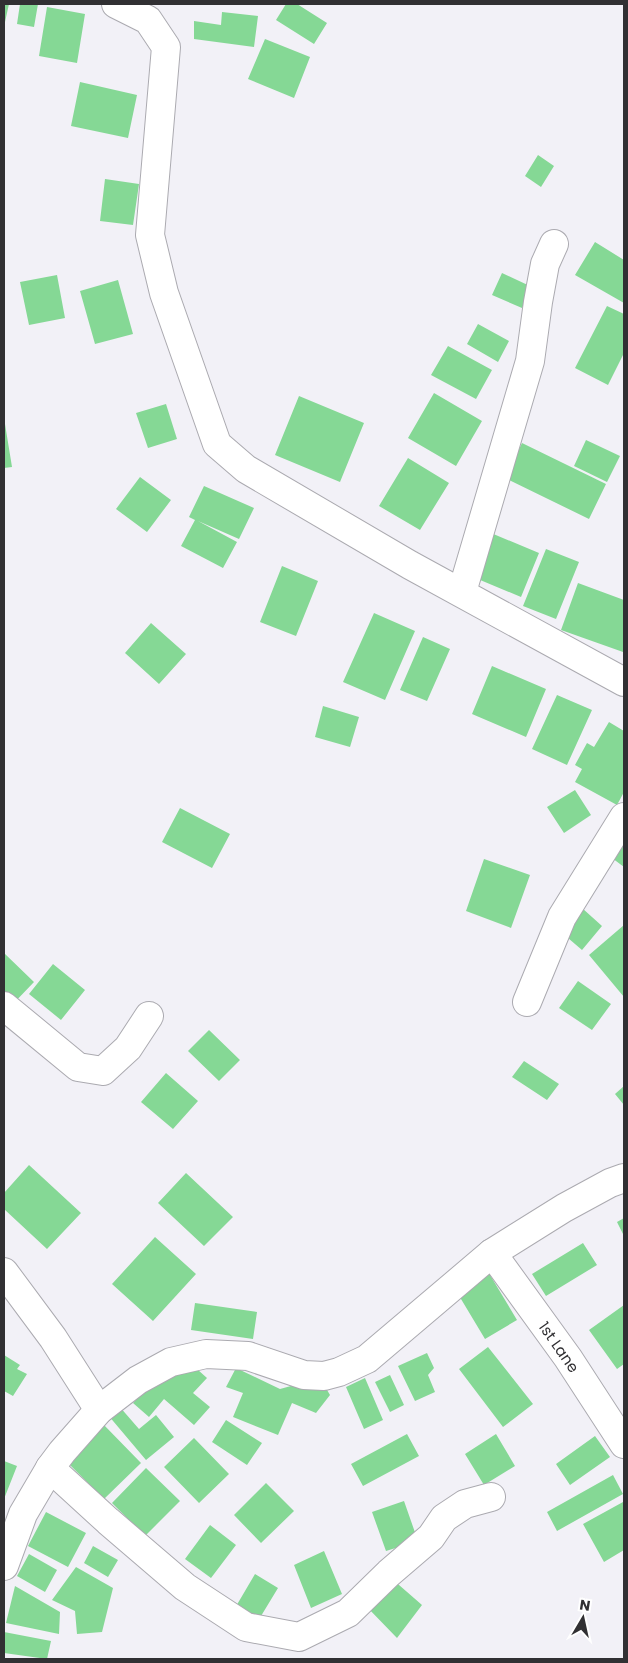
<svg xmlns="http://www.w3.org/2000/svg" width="628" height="1663" viewBox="0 0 628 1663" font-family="Poppins,sans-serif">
	<rect width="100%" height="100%" fill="#f2f1f7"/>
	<path fill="#85d895" d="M4 4H9L5 22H4Z
		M20 4H38L34 27 17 24Z
		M286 4H297L327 23 314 44 276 20Z
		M47 7 85 14 77 63 39 56Z
		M222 12 258 16 254 47 194 39V21L221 25Z
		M265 39 310 57 294 98 248 79Z
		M80 82 137 95 128 138 71 126Z
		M538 155 554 166 541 187 525 176Z
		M105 179 139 184 133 225 100 221Z
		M595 242 624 260V303L575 275Z
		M502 273 532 287 522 308 492 295Z
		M57 275 65 318 29 325 20 282Z
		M118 280 133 334 95 344 80 291Z
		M607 306 624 314V353L608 385 575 368Z
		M478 324 509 341 498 362 467 344Z
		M448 346 492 370 476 399 431 375Z
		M434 393 482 421 456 466 408 438Z
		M299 396 364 423 340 482 275 455Z
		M166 404 177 439 148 448 136 413Z
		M5 424 12 467 4 468V425Z
		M586 440 620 456 607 482 574 466Z
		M522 443 606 484 589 519 505 478Z
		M408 458 449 483 420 530 379 506Z
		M140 477 171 500 147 532 116 509Z
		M204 486 254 508 239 539 198 521 237 542 223 568 181 546 195 520 189 517Z
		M491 533 539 553 521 597 473 577Z
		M546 549 579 562 556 619 523 606Z
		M282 566 318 581 296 636 260 622Z
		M578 583 624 600 623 652 561 630Z
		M374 613 415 631 385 700 343 682Z
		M151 623 186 654 159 684 125 653Z
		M423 637 450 649 427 701 400 690Z
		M492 666 546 689 526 737 472 714Z
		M557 695 592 710 567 765 532 749Z
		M323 706 359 717 350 747 315 737Z
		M609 722 624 731V792L617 805 575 782 582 769 575 765 587 743 594 747Z
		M575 790 591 815 564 833 547 807Z
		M180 808 230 834 212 868 162 842Z
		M624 825V867L604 852Z
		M484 859 530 875 511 928 466 911Z
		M582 908 602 926 582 950 561 932Z
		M624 925V997L589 955Z
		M4 953 34 982 11 1006 4 999Z
		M53 964 85 990 61 1020 29 994Z
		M578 981 611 1004 592 1030 559 1008Z
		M209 1030 240 1060 219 1081 188 1051Z
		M524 1061 559 1084 547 1100 512 1077Z
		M166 1073 198 1101 173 1129 141 1102Z
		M624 1086V1105L615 1094Z
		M29 1165 81 1213 47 1249 4 1209V1193Z
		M186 1173 233 1217 204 1246 158 1203Z
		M624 1218V1236L617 1222Z
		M155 1237 196 1274 153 1321 112 1284Z
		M583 1243 597 1265 546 1296 532 1274Z
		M487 1270 517 1320 485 1339 455 1289Z
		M195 1303 257 1312 253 1339 191 1330Z
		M624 1305V1364L617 1369 589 1330Z
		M488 1347 533 1404 503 1427 459 1369Z
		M427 1353 434 1368 428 1375 435 1392 415 1401 398 1366Z
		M4 1355 20 1365 17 1369 27 1374 13 1396 4 1391Z
		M188 1361 207 1378 193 1393 210 1407 194 1425 164 1399 149 1417 133 1403 164 1368 174 1377Z
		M236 1368 280 1389 320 1378 330 1395 316 1413 292 1403 278 1435 233 1417 243 1393 226 1387Z
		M390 1375 404 1405 390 1412 375 1382Z
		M365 1378 383 1420 364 1429 346 1387Z
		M119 1406 139 1429 156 1415 174 1437 146 1460 108 1415Z
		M226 1420 262 1443 247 1465 212 1442Z
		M103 1424 141 1463 104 1499 65 1460Z
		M407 1434 419 1456 363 1486 351 1464Z
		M496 1434 515 1466 484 1485 465 1454Z
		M595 1436 610 1457 570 1485 556 1464Z
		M194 1438 229 1474 199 1503 164 1467Z
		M4 1461 17 1466 4 1499Z
		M146 1468 180 1501 145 1536 112 1503Z
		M613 1475 623 1494 557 1531 547 1512Z
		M266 1483 294 1511 261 1543 234 1515Z
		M404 1501 418 1541 386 1551 372 1512Z
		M623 1502 624 1505V1550L604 1562 583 1524Z
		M46 1512 86 1533 68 1567 28 1546Z
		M210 1525 236 1545 211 1578 185 1559Z
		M93 1546 118 1560 108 1577 84 1563Z
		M324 1551 342 1594 311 1608 294 1565Z
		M29 1554 57 1570 45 1592 17 1576Z
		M76 1567 113 1588 102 1632 77 1634 75 1611 52 1600Z
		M255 1574 278 1588 258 1621 235 1608Z
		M391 1578 422 1605 397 1638 365 1605Z
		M15 1586 60 1612 59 1634 6 1623Z
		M4 1632 51 1641 47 1659 4 1653Z"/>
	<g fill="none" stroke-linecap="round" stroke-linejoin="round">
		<defs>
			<path id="street" d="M116 4 148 20 166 47 150 235 164 293 217 444 246 469 410 565 624 682
				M462 592 530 361 538 302 545 264 554 244
				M527 1002 562 917 624 817
				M4 1006 78 1067 103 1071 128 1048 149 1016
				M492 1253 568 1358 624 1444
				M4 1272 53 1338 99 1410
				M50 1468 108 1521 185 1587 246 1627 299 1637 348 1613 389 1573 431 1537 444 1518 465 1504 491 1497"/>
			<path id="secondary" d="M4 1566 23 1514 50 1468 62 1452 99 1410 138 1380 171 1362 206 1354 248 1356 304 1375 324 1376 339 1372 367 1359 492 1253 564 1208 610 1183 624 1178"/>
		</defs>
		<use href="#street" stroke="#abaab0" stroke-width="30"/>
		<use href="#secondary" stroke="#abaab0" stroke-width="30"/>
		<use href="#street" stroke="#fff" stroke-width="28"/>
		<use href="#secondary" stroke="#fff" stroke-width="28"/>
	</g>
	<g text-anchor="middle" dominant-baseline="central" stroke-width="4.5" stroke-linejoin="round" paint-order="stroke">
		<g font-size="15" fill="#313033" stroke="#fff">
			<text transform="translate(559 1347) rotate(55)">1st Lane</text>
		</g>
	</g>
	<rect width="628" height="1663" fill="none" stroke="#313033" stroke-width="10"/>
	<g transform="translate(583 1618) rotate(9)" stroke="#ffffff" stroke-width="4" paint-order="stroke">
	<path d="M0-4L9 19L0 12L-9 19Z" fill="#313033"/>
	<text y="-8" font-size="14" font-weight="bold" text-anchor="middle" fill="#313033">N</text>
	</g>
</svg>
